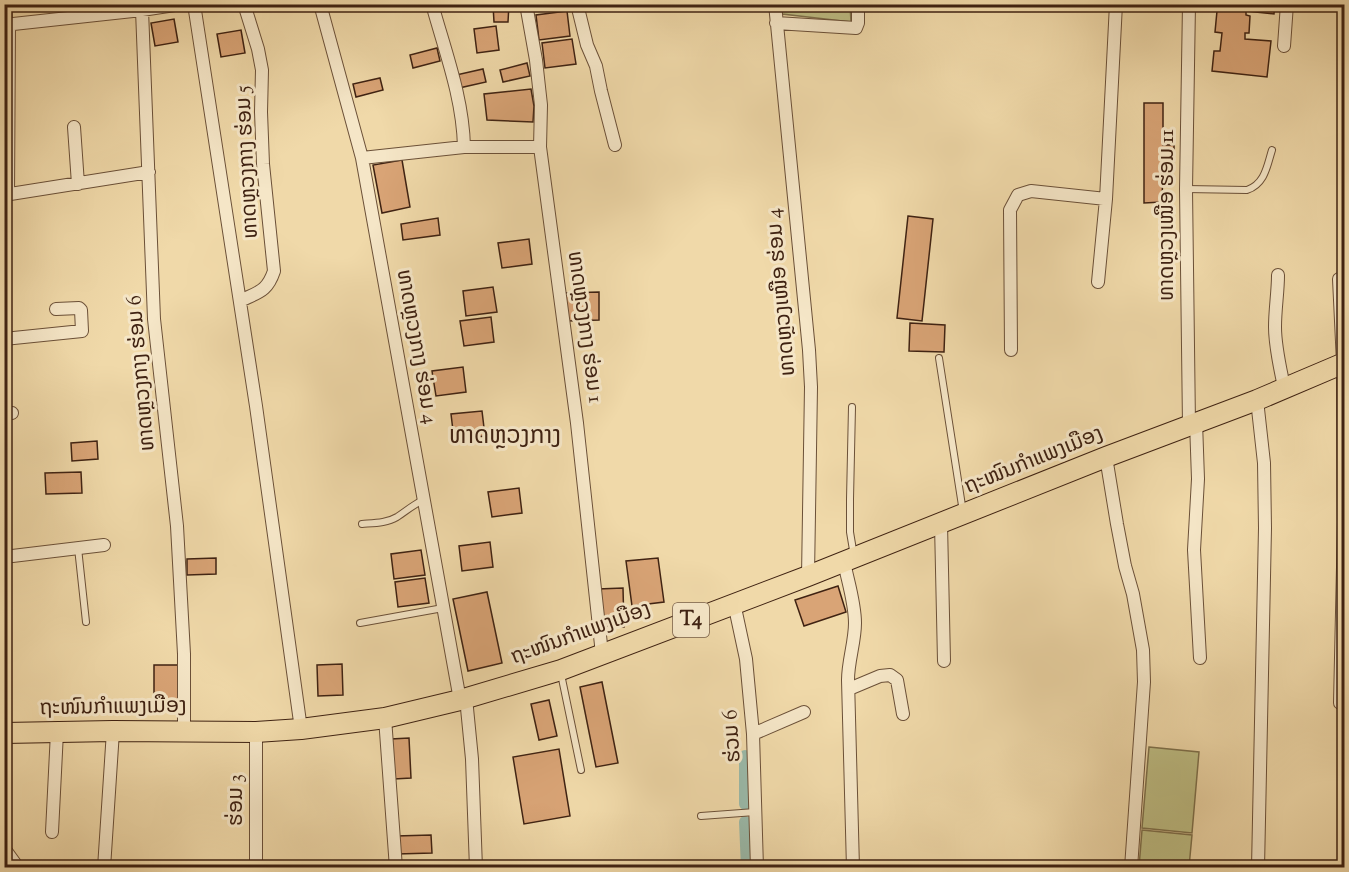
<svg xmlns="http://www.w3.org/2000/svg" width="1349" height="872" viewBox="0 0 1349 872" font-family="'Sorts Mill Goudy','Noto Sans Lao',serif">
	<rect width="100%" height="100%" fill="#f0d9a9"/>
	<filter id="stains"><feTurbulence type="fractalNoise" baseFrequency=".00333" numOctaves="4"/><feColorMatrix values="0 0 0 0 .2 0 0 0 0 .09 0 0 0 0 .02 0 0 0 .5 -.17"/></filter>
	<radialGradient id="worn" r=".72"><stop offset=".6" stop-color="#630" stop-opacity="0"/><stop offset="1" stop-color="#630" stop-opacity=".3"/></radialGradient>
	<path fill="#bebe84" stroke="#7e704b" stroke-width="1.5" d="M781 5H850L851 22 782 14Z
		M1149 747 1199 752 1192 833 1142 828Z
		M1142 830 1192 835 1189 867H1139Z"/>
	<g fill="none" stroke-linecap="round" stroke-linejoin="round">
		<path stroke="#9abaaa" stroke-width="12" d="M745 756V804
			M745 822 747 868"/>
	</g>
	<path fill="#d9a476" stroke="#3f2212" stroke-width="1.5" d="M489 4H509L508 22H494L493 5Z
		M1225 4H1275L1274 14 1246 11V15L1250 16 1249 33H1245V39L1271 41 1267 77 1212 71 1214 51H1220L1222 33 1215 32 1217 11H1224Z
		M567 11 570 36 539 40 536 15Z
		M174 19 178 42 155 46 151 23Z
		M496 26 499 50 477 53 474 29Z
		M241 30 245 53 221 57 217 34Z
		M572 39 576 64 545 68 542 43Z
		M437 48 440 61 413 68 410 55Z
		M527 63 530 76 503 82 500 70Z
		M483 69 486 82 459 88 456 75Z
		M380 78 383 90 356 97 353 84Z
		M531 89 534 106 533 122 487 120 484 94Z
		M1144 103H1163V145H1174V166H1163L1162 202 1144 203Z
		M402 160 410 207 382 213 373 165Z
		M908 216 933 219 922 321 897 318Z
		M438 218 440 235 403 240 401 224Z
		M529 239 532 264 502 268 498 243Z
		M493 287 497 312 466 316 463 291Z
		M599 292V320L567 321 565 293Z
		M491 317 494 342 464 346 460 321Z
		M910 323 945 325 944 352 909 351Z
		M463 367 466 392 436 396 432 371Z
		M482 411 485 436 454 439 451 414Z
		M97 441 98 459 72 461 71 443Z
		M81 472 82 493 46 494 45 473Z
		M519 488 522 513 492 517 488 492Z
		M490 542 493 567 462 571 459 546Z
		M421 550 425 575 394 579 391 554Z
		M216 558V574L187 575V559Z
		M658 558 664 602 632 606 626 561Z
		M425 578 429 603 398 607 395 582Z
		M838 586 846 612 804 626 795 600Z
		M623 588 624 627 602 626 598 589Z
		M487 592 502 663 468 671 453 599Z
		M342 664 343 695 318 696 317 665Z
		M154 665H181V705H154Z
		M602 682 618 763 596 767 580 687Z
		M549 700 557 736 539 740 531 704Z
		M409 738 411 778 394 779 391 739Z
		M559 749 570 816 524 824 513 757Z
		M431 835 432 853 397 854 396 836Z"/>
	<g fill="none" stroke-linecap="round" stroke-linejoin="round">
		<defs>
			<path id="lane" d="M8 4 9 25
				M1186 189 1247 190C1265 184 1267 166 1272 150
				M939 358 963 512
				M852 407 850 499V532L854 556
				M362 524C374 523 387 523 397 517 406 511 413 505 423 500
				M78 548 86 622
				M360 623 443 608
				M561 674 581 770
				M701 816 755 812
				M4 849 9 850 17 861V868"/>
			<path id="street" d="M194 4 256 406 301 729
				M320 4 362 158 460 700
				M432 4C445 51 463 98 464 147
				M526 4 536 60 541 105 540 147 577 423 602 654
				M577 4 587 45 596 66 601 91 615 145
				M775 4 809 350 811 387 808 576
				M142 10 154 319 177 526 184 654V731
				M776 23 856 28 858 23V4
				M4 25 142 10 181 4
				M1284 46 1287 4
				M74 127 78 184
				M362 158 464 147H540
				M4 195 149 172
				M8 195 9 25
				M1278 275C1278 292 1275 309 1275 327 1275 347 1280 367 1284 387
				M1339 279 1343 363 1344 522 1340 703
				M1098 282 1106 199 1116 4
				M240 301C258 292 267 292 274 271L263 164 261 112 262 70 258 49 244 4
				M4 339 82 331 81 310 79 308 56 309
				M1011 350 1010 210 1018 195 1031 191 1106 199
				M1257 400 1264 463 1265 528 1258 868
				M4 414 12 413
				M1196 422 1198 479 1194 550 1200 658
				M1189 425 1186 189 1189 4
				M1106 457 1117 524 1125 566 1133 594 1143 650 1144 682 1131 868
				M941 524 944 661
				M4 557 104 545
				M844 562C848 582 855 603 855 623 855 642 848 661 848 680L853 868
				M734 603 746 659 753 734 757 868
				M849 689 880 676 890 675 897 680 903 714
				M466 698 472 759 476 868
				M385 718 396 868
				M256 732V868
				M753 734 804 712
				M52 832 57 732
				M104 868 113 731"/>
			<path id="primary" d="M4 733 113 731 256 732 301 729 385 718 460 700 561 670 808 576 1106 457 1257 400 1344 363"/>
		</defs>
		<use href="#lane" stroke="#6b5038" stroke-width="8"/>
		<use href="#street" stroke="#6b5038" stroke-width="14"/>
		<use href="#primary" stroke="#3f2212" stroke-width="22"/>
		<use href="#lane" stroke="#f5e6c7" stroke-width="6"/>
		<use href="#street" stroke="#f5e6c7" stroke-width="12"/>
		<use href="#primary" stroke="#f0d9a9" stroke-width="20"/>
	</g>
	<g text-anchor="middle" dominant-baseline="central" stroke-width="6" stroke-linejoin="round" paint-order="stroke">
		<rect fill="#f5e6c7" stroke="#765d48" stroke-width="1.5" x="673" y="603" width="36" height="34" rx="4.5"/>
		<g font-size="20" font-weight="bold" fill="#3f2212">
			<text x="691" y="620">T4</text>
		</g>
		<g font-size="21" fill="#3f2212" stroke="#f5e6c7">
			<text transform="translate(248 162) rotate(-93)">ທາດຫຼວງກາງ ຮ່ອມ 5</text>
			<text transform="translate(1168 215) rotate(-90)">ທາດຫຼວງເໜືອ ຮ່ອມ 11</text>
			<text transform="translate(782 292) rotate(-95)">ທາດຫຼວງເໜືອ ຮ່ອມ 4</text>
			<text transform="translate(584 327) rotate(82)">ທາດຫຼວງກາງ ຮ່ອມ 1</text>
			<text transform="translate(416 347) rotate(80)">ທາດຫຼວງກາງ ຮ່ອມ 4</text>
			<text transform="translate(142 373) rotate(-95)">ທາດຫຼວງກາງ ຮ່ອມ 6</text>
			<text transform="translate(1034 461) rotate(-22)">ຖະໜົນກຳແພງເມືອງ</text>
			<text transform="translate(581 634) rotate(-20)">ຖະໜົນກຳແພງເມືອງ</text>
			<text transform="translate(113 708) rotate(-1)">ຖະໜົນກຳແພງເມືອງ</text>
			<text transform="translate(733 736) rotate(-94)">ຮ່ວມ 6</text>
			<text transform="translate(237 800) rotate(-90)">ຮ່ອມ 3</text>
		</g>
		<g font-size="24" fill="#3f2212" stroke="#f5e6c7">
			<text x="505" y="437">ທາດຫຼວງກາງ</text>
		</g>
	</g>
	<rect width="1349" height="872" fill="none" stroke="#f0d9a9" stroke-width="24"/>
	<rect x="6" y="6" width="1337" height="860" fill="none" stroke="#3f2212" stroke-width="3"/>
	<rect x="12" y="12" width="1325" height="848" fill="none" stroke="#3f2212" stroke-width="1.5"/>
	<rect width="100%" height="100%" filter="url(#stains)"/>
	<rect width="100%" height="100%" fill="url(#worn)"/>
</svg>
